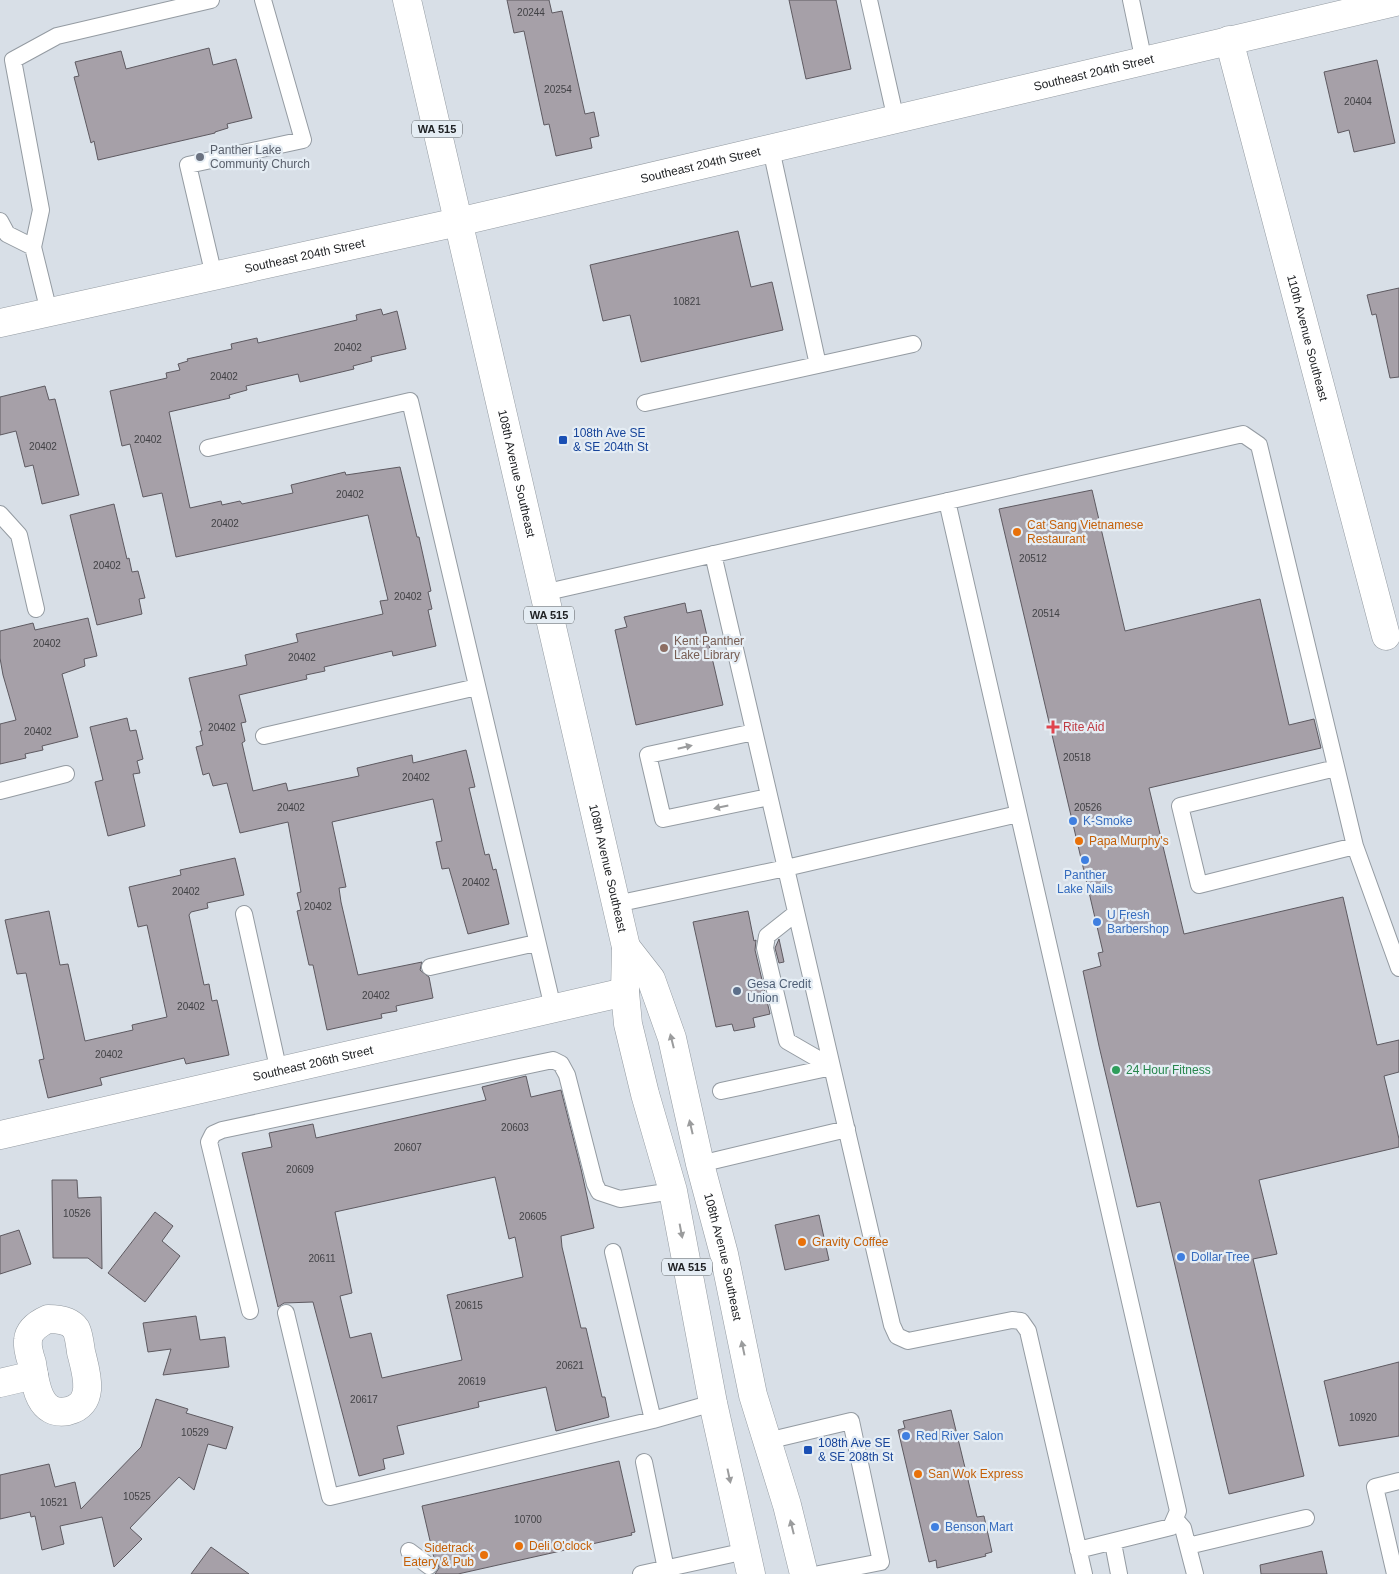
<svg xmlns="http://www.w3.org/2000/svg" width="1399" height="1574" viewBox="0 0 1399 1574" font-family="Arial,sans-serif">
	<rect width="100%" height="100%" fill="#d8dfe7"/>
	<path fill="#a6a0a8" stroke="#5e5a61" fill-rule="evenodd" d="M507 0H549L552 13 562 11 585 114 594 112 599 136 590 138 592 148 556 156 549 124 544 125 524 31 514 33Z
		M789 0H836L851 69 806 79Z
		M209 48 213 65 236 59 252 118 227 124 228 128 215 132V133L98 160 94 141 91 143 74 77 79 76 75 62 121 51 126 69Z
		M1377 60 1395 143 1354 152 1349 130 1338 133 1324 72Z
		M738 231 751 287 772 282 783 330 641 362 630 315 603 321 590 265Z
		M1399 288V377L1390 378 1376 314 1372 315 1367 295Z
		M381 309 383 315 397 311 406 349 371 357 372 361 353 366 354 369 300 382 298 374 246 386 247 390 229 395 230 398 169 412 190 508 221 501 222 505 240 501 242 504 293 493 291 485 345 472 346 475 400 467 417 537H419L431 591 428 592 432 609 428 610 436 646 393 656 392 651 324 667 325 671 306 675 307 679 239 695 246 722 241 723 245 741 242 743 253 791 286 783 288 791 359 776 357 768 412 755 413 763 466 750 475 787 469 788 485 855 489 854 493 870 496 869 509 924 468 934 449 868 442 869 436 842 442 841 433 799 332 822 346 887 339 888 341 902 358 975 422 962 420 970 429 977 433 998 396 1006 397 1011 381 1014 382 1018 327 1030 313 965H309L297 911 301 910 297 893 301 892 288 822 240 833 227 783 213 786 209 773 203 775 196 747 203 745 200 731H202L189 678 247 665 245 655 298 642 296 634 383 614 380 601 388 600 368 515 176 557 162 493 143 497 130 444 122 446 110 391 167 378 166 373 180 370 178 364 188 361 187 359 232 349 231 344 257 338 258 343 357 320 356 315Z
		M45 386 49 400 55 399 79 495 42 504 33 465 25 467 16 431 0 435V397Z
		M1092 490 1125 631 1260 599 1289 725 1314 719 1321 748 1149 788 1184 934 1343 897 1377 1045 1399 1040V1072L1384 1076 1399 1139V1147L1259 1180 1277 1254 1253 1259 1304 1476 1229 1494 1160 1202 1137 1207 1099 1046 1083 971 1101 966 1098 953 1103 952 999 509Z
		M114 504 127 559 129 558 132 572 138 571 145 598 139 599 142 614 97 625 70 515Z
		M685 603 687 613 701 610 723 705 636 725 615 630 627 627 624 617Z
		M88 618 97 656 84 659 85 666 62 674 78 737 42 746 43 750 25 754 26 758 0 764V724L16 720 3 675 0 658V631L33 623 35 630Z
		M127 718 130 731 136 730 143 759 137 761 140 773 133 774 145 826 108 836 95 782 103 780 90 727Z
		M235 858 244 895 207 903 208 908 191 912 189 915 204 985 209 984 212 1001 217 1000 229 1055 186 1064 184 1058 100 1078 102 1085 48 1098 39 1060 44 1059 26 973 17 974 5 920 49 911 60 965 68 964 85 1041 133 1030 132 1025 167 1017 147 925 138 927 129 887 181 875 180 870Z
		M748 911 754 941 756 940 755 950 770 1014 753 1018 755 1027 734 1031 732 1024 716 1027 693 922Z
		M779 939 784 962 779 963 775 948Z
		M526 1076 531 1097 561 1090 581 1169 594 1228 561 1236 562 1247 581 1328H586L602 1397H605L609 1417 556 1431 546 1387 478 1402 479 1407 397 1426 404 1454 383 1459 385 1469 359 1476 313 1302 284 1303 278 1307 242 1153 272 1147 269 1133 313 1124 316 1138 486 1100 482 1087ZM495 1177 509 1239 515 1237 523 1277 447 1295 462 1360 382 1378 371 1333 350 1338 340 1296 352 1293 335 1212Z
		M52 1180H77L78 1198 101 1197 102 1269 88 1258H53Z
		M155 1212 173 1226 162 1241 180 1256 145 1302 108 1273Z
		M819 1215 829 1260 785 1270 775 1225Z
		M19 1230 31 1264 0 1274V1236Z
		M196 1316 200 1340 225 1337 229 1367 163 1375 171 1349 148 1352 143 1323Z
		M1399 1362V1436L1339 1446 1324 1381Z
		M156 1399 188 1409 186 1413 233 1427 226 1449 208 1444 194 1490 179 1477 130 1528 142 1539 114 1567 102 1517 60 1526 64 1544 42 1550 35 1516 31 1517 30 1512 0 1519V1475L49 1464 55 1487 75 1482 81 1509 141 1447Z
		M951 1410 977 1517 984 1516 992 1552 985 1554 986 1556 937 1568 936 1560 929 1562 898 1430 905 1428 903 1421Z
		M619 1461 635 1532 631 1533 632 1535 458 1574H435L439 1568 438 1563 434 1558 422 1506Z
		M211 1547 249 1574H191Z
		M1322 1551 1327 1574H1261L1260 1565Z"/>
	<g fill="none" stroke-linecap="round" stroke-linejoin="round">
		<defs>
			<path id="lane" d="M869 0 896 120
				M1131 0 1144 62
				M771 149 818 365
				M0 221 7 234 33 247
				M214 276 188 165 303 140 263 0
				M49 312 33 247 41 210 13 60 57 36 211 0
				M645 403 913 344
				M208 448 410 401 553 1008
				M947 501 1178 1511 1171 1527 1078 1550
				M0 514 19 535 36 609
				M713 554 892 1325 897 1336 908 1341 1012 1320 1021 1321 1028 1331 1084 1574
				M543 593 1243 434 1259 445 1355 846 1399 968
				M754 732 648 755 663 819 769 797
				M264 736 477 687
				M1336 768 1180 806 1199 885 1355 846
				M0 791 66 774
				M616 904 786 868 1018 814
				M796 913 767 936 765 948 787 1041 832 1067
				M244 914 279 1072
				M430 967 536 943
				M721 1091 832 1067
				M700 1164 847 1129
				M613 1252 653 1420
				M250 1311 209 1142 213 1134 222 1130 553 1060 561 1064 567 1075 595 1184 599 1192 620 1199 673 1191
				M286 1313 330 1497 653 1420 713 1403
				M767 1441 851 1421 881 1562 819 1574
				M644 1462 667 1574
				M1175 1519 1183 1528 1195 1574
				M1113 1543 1119 1574
				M1188 1546 1306 1518
				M409 1551 429 1566
				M641 1574 746 1551
				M1395 1574 1375 1487 1399 1481"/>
			<g id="street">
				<path id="s1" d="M1229 40 1386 636"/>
				<path id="s2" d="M0 323 458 222 1399 1"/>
				<path id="s3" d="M0 1135 625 992"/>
				<path d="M48 1319C57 1319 70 1320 76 1329 79 1335 80 1345 81 1352 86 1372 97 1404 68 1411 39 1417 35 1384 32 1363 30 1357 27 1347 28 1340 29 1330 39 1323 48 1319Z"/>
				<path d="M0 1383 34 1375"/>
			</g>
			<g id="primary">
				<path id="s4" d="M407 0 626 947 625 992 628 1024 645 1094 673 1191 713 1403 751 1574"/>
				<path id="s5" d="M626 947 651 979 672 1038 700 1164 724 1254 753 1395 787 1505 804 1574"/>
			</g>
		</defs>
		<use href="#lane" stroke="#949ba2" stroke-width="18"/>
		<use href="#street" stroke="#949ba2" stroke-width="29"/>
		<use href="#primary" stroke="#949ba2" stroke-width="29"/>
		<use href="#lane" stroke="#fff" stroke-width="16"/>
		<use href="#street" stroke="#fff" stroke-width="28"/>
		<use href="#primary" stroke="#fff" stroke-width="28"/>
	</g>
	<defs><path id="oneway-solid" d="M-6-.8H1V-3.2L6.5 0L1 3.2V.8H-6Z" transform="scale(1.25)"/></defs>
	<g fill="#9b9c9d">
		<use href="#oneway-solid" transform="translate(685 747) rotate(-13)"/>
		<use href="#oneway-solid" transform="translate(721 807) rotate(168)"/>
		<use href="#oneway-solid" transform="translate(672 1041) rotate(-104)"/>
		<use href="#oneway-solid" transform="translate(691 1127) rotate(-103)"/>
		<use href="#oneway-solid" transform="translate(681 1231) rotate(79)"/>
		<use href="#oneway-solid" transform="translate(743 1348) rotate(-102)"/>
		<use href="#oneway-solid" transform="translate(729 1476) rotate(78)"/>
		<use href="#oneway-solid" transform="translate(792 1527) rotate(-104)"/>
	</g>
	<circle fill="#6b7280" stroke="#e5edf4" stroke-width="2" cx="200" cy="157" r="5"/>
	<g fill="#1a4fb4" stroke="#e5edf4" stroke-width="2">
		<rect x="558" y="435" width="10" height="10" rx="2.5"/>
		<rect x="803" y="1445" width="10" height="10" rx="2.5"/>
	</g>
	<g fill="#e8710a" stroke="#e5edf4" stroke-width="2">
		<circle cx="1017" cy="532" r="5"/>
		<circle cx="1079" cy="841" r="5"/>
		<circle cx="802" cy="1242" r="5"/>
		<circle cx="918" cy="1474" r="5"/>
		<circle cx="519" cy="1546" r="5"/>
		<circle cx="484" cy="1555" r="5"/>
	</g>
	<circle fill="#8d6e63" stroke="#e5edf4" stroke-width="2" cx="664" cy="648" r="5"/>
	<path fill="#e0444e" stroke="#e5edf4" stroke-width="2" d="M1050.5 719.5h5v5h5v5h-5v5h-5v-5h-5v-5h5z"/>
	<g fill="#3f7fe0" stroke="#e5edf4" stroke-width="2">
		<circle cx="1073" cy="821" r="5"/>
		<circle cx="1085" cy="860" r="5"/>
		<circle cx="1097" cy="922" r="5"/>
		<circle cx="1181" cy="1257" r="5"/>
		<circle cx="906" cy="1436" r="5"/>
		<circle cx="935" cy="1527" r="5"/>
	</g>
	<circle fill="#5c6f8a" stroke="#e5edf4" stroke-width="2" cx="737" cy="991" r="5"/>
	<circle fill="#2e9e5b" stroke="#e5edf4" stroke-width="2" cx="1116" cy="1070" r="5"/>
	<g text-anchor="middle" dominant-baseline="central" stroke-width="4.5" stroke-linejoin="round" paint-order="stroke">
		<g font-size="10" fill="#424246">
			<text x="531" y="12">20244</text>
			<text x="558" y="89">20254</text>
			<text x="1358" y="101">20404</text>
			<text x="687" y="301">10821</text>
			<text x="348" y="347">20402</text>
			<text x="224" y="376">20402</text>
			<text x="148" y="439">20402</text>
			<text x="43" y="446">20402</text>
			<text x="350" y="494">20402</text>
			<text x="225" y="523">20402</text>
			<text x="1033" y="558">20512</text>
			<text x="107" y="565">20402</text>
			<text x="408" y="596">20402</text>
			<text x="1046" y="613">20514</text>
			<text x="47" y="643">20402</text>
			<text x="302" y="657">20402</text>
			<text x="222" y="727">20402</text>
			<text x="38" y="731">20402</text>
			<text x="1077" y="757">20518</text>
			<text x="416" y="777">20402</text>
			<text x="291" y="807">20402</text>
			<text x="1088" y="807">20526</text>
			<text x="476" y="882">20402</text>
			<text x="186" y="891">20402</text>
			<text x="318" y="906">20402</text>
			<text x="376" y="995">20402</text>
			<text x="191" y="1006">20402</text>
			<text x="109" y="1054">20402</text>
			<text x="515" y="1127">20603</text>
			<text x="408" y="1147">20607</text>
			<text x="300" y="1169">20609</text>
			<text x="77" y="1213">10526</text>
			<text x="533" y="1216">20605</text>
			<text x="322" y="1258">20611</text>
			<text x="469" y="1305">20615</text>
			<text x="570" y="1365">20621</text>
			<text x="472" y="1381">20619</text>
			<text x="364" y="1399">20617</text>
			<text x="1363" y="1417">10920</text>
			<text x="195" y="1432">10529</text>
			<text x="137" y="1496">10525</text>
			<text x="54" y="1502">10521</text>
			<text x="528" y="1519">10700</text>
		</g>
		<g fill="#e5edf4" stroke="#5b5f63" stroke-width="1">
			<rect x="412" y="120.5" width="50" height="17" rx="4"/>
			<rect x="524" y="606.5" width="50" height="17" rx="4"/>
			<rect x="662" y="1258.5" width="50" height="17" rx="4"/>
		</g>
		<g font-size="11" font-weight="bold" fill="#202225">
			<text x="437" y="129">WA 515</text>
			<text x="549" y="615">WA 515</text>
			<text x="687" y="1267">WA 515</text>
		</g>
		<g font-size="12" fill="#202225" stroke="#e5edf4">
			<text stroke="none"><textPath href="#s2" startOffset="1122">Southeast 204th Street</textPath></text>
			<text stroke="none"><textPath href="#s2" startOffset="718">Southeast 204th Street</textPath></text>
			<text stroke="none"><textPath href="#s2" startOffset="312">Southeast 204th Street</textPath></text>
			<text stroke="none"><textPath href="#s1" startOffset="308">110th Avenue Southeast</textPath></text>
			<text stroke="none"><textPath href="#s4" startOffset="486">108th Avenue Southeast</textPath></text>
			<text stroke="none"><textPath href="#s4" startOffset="891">108th Avenue Southeast</textPath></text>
			<text stroke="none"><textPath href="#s3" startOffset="321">Southeast 206th Street</textPath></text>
			<text stroke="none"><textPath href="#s5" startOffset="328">108th Avenue Southeast</textPath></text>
		</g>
		<g font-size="12" fill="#5b616d" stroke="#e5edf4" text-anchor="start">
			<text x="210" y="150">Panther Lake<tspan x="210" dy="14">Communty Church</tspan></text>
		</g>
		<g font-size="12" fill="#164399" stroke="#e5edf4" text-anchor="start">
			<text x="573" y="433">108th Ave SE<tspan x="573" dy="14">&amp; SE 204th St</tspan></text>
			<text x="818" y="1443">108th Ave SE<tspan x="818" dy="14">&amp; SE 208th St</tspan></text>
		</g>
		<g font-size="12" fill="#c56008" stroke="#e5edf4" text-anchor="start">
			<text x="1027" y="525">Cat Sang Vietnamese<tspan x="1027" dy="14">Restaurant</tspan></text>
			<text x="1089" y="841">Papa Murphy's</text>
			<text x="812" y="1242">Gravity Coffee</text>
			<text x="928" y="1474">San Wok Express</text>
			<text x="529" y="1546">Deli O'clock</text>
			<text x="474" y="1548" text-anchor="end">Sidetrack<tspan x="474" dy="14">Eatery &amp; Pub</tspan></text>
		</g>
		<g font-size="12" fill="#785e54" stroke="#e5edf4" text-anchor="start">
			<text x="674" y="641">Kent Panther<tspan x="674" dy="14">Lake Library</tspan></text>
		</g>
		<g font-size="12" fill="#be3a42" stroke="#e5edf4" text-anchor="start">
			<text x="1063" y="727">Rite Aid</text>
		</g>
		<g font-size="12" fill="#366cbe" stroke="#e5edf4" text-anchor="start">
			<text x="1083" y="821">K-Smoke</text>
			<text x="1085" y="875" text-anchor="middle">Panther<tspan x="1085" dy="14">Lake Nails</tspan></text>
			<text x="1107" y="915">U Fresh<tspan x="1107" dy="14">Barbershop</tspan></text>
			<text x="1191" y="1257">Dollar Tree</text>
			<text x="916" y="1436">Red River Salon</text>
			<text x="945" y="1527">Benson Mart</text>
		</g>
		<g font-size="12" fill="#4e5e75" stroke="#e5edf4" text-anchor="start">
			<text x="747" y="984">Gesa Credit<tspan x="747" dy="14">Union</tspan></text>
		</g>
		<g font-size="12" fill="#27864d" stroke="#e5edf4" text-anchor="start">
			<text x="1126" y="1070">24 Hour Fitness</text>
		</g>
	</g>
</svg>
